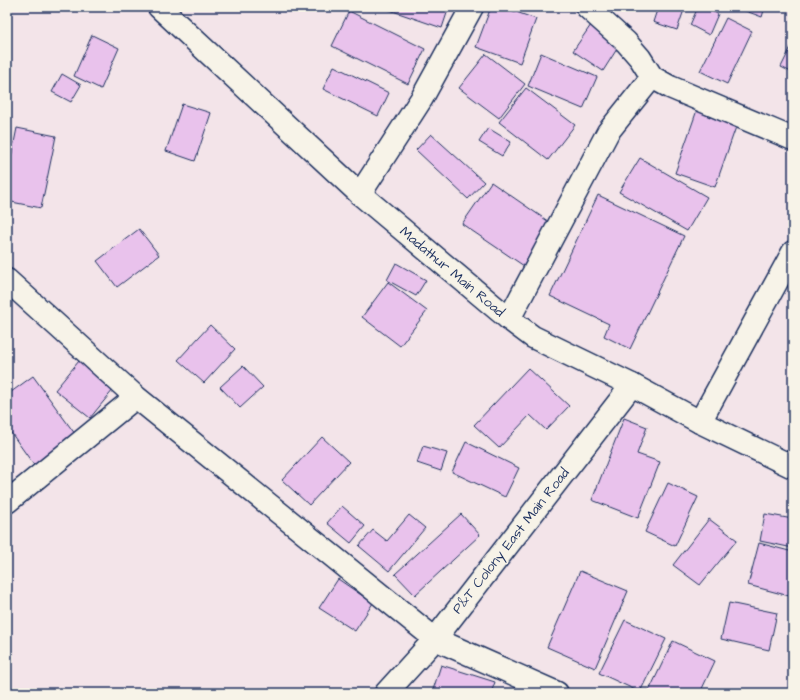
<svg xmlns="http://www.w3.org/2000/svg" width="800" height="700" viewBox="0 0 800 700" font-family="'Architects Daughter',sans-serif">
	<rect width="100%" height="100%" fill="#f3e4e9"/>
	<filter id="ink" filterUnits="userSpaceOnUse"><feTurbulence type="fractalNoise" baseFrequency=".025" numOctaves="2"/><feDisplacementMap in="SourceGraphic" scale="8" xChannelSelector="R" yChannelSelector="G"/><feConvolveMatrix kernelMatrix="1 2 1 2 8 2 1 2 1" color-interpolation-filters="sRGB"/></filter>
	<g filter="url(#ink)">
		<path fill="#e9c2ec" stroke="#1b2f5e" d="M381 7H449L442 28Z
			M491 7H502L536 19 520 63 476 47Z
			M522 7H533L529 12Z
			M658 7H685L677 30 653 22Z
			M698 7H702L718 14 709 35 690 25Z
			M744 7H765L762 17 743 10Z
			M349 11 425 49 408 84 332 46Z
			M726 18 752 31 727 84 700 71Z
			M593 22 622 41 603 71 573 51Z
			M92 35 119 48 101 89 74 76Z
			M793 43V73L781 67Z
			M541 53 597 77 583 109 528 86Z
			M486 54 525 84 499 118 459 88Z
			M334 66 389 93 378 116 323 89Z
			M62 74 81 85 71 102 52 92Z
			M526 88 575 125 548 160 499 122Z
			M182 104 211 113 195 161 166 151Z
			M697 110 737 124 715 187 675 173Z
			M17 128 56 136 41 208 7 201V177Z
			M488 128 511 142 502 156 479 142Z
			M431 134 484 182 468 199 416 150Z
			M640 158 707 197 687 231 619 192Z
			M491 182 552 224 524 266 462 224Z
			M598 195 684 236 630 349 604 336 609 324 550 296Z
			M139 229 159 255 117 287 97 261Z
			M396 263 426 280 416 296 387 280Z
			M388 282 427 311 400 346 362 317Z
			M210 325 235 349 204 383 178 360Z
			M79 361 113 390 90 418 55 390Z
			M243 366 263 387 240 408 220 387Z
			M528 368 569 406 546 430 530 415 499 448 474 425Z
			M33 376 78 438 36 468 7 427V395Z
			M624 418 647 427 637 454 660 462 638 518 592 500Z
			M322 437 349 462 309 505 282 480Z
			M466 442 519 468 505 497 452 472Z
			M423 446 447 453 441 471 417 463Z
			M668 483 698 497 675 546 645 532Z
			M342 506 365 526 351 543 327 523Z
			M461 514 480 535 415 595 395 574Z
			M765 514 793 519V548L760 541Z
			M409 515 425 528 389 571 359 546 373 530 387 541Z
			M709 519 737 540 700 585 673 565Z
			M759 543 793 552V597L748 585Z
			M580 571 628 591 595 668 547 647Z
			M338 579 373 603 355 631 319 608Z
			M729 603 777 613 769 650 721 639Z
			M625 620 666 639 640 692 599 673Z
			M673 641 715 661 700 693H648Z
			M441 665 495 682 491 693H432Z"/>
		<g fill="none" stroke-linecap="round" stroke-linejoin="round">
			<defs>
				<path id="minor" d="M587 7 626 42 640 58 652 77
					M360 194 422 98 472 7
					M7 280 136 397 435 639 557 693
					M509 319 608 132 652 77 670 87 793 139
					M700 422 793 252
					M7 502 136 397
					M386 693 435 639 632 385"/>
				<path id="tertiary" d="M159 7 360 194 509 319 533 337 632 385 700 422 793 467"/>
			</defs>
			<use href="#minor" stroke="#1b2f5e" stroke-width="25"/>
			<use href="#tertiary" stroke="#1b2f5e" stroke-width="25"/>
			<use href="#minor" stroke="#f7f3e8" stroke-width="22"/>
			<use href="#tertiary" stroke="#f7f3e8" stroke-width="22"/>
		</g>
	</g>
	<g text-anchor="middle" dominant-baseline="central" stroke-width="3" stroke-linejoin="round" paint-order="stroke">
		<g font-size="14" fill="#1b2f5e" stroke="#f7f3e8">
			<text transform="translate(452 272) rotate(40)">Madathur Main Road</text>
			<text transform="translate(511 541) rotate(-52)">P&amp;T Colony East Main Road</text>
		</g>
	</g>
	<rect width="800" height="700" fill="none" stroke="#f7f3e8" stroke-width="24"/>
	<rect x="12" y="12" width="776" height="676" fill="none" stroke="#1b2f5e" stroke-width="1.5" filter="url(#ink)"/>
</svg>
